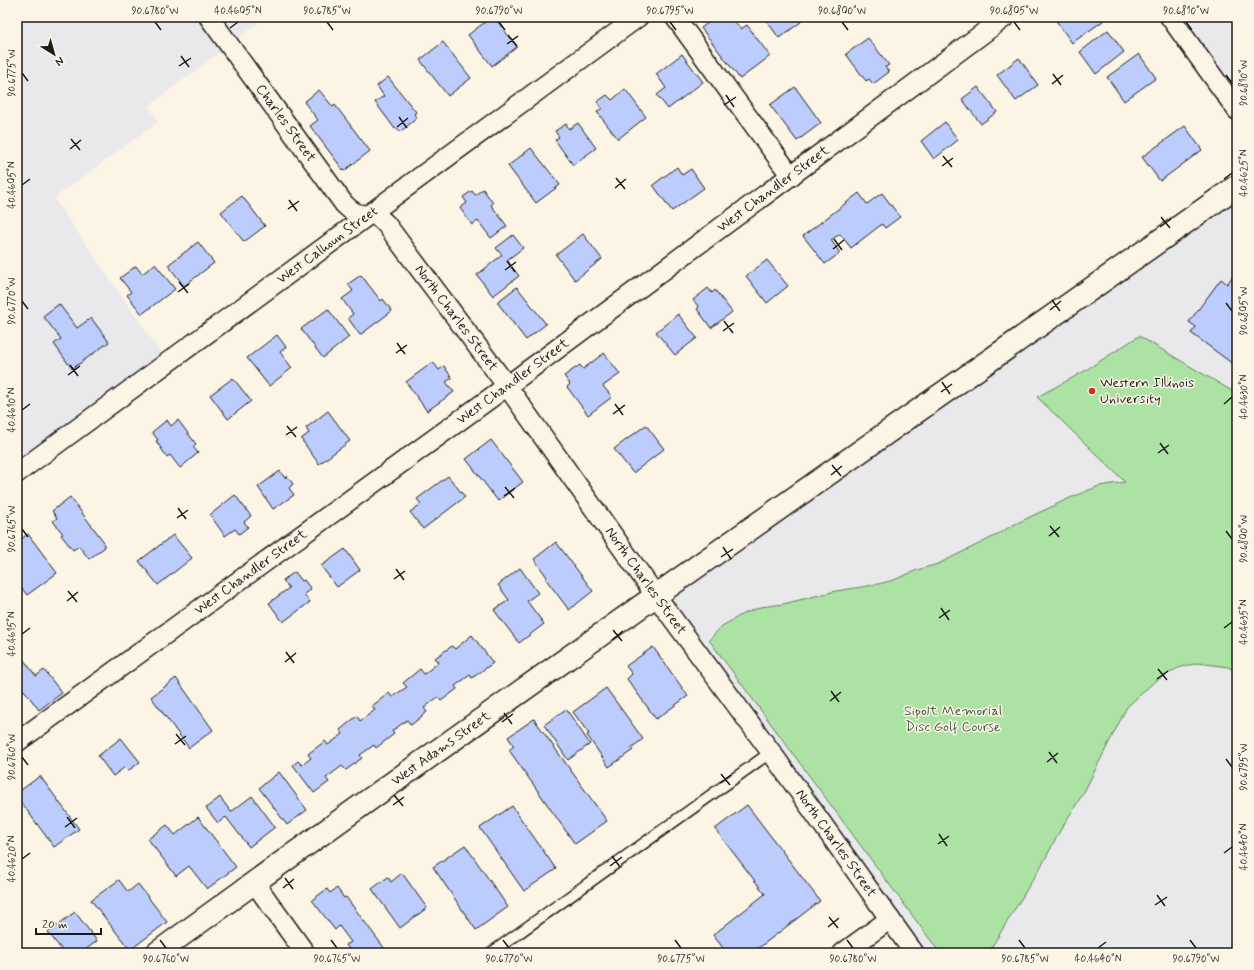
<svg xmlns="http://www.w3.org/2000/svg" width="1254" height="970" viewBox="0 0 1254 970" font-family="Mynerve,sans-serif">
	<rect width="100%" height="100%" fill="#fcf5e5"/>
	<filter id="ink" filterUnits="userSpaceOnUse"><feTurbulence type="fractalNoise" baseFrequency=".025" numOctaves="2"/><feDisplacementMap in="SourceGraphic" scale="8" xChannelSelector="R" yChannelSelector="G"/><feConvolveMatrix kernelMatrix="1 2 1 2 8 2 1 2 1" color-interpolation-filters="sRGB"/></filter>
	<g filter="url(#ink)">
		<path fill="#e9e9ec" d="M17 17H266L149 106 158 122 54 198 168 363 17 473Z
			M1170 17H1237V110Z
			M1237 186V953H915L656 596Z"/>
		<path fill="#ade2a5" stroke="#647f60" d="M1139 336 1237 394V672L1228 667 1198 663 1178 668 1154 682 1127 707 1084 792 1061 829 1043 863 988 953H940L709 640 722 626 743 614 761 607 783 604 836 591 874 585 894 580 917 570 938 564 991 538 1013 525 1072 497 1099 486 1125 482 1037 397 1083 372Z"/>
		<path fill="#bccdfd" stroke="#1c1c1c" d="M481 17H494L517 47 492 66 468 35 485 22Z
			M713 17H731L741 29 747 25 770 56 740 79 701 28 714 18Z
			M764 17H797L801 22 779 38Z
			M1058 17H1100L1103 21 1072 43 1055 19Z
			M1108 30 1124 52 1096 74 1080 52Z
			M868 38 889 65 885 67 889 72 873 84 869 79 866 81 846 54Z
			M443 42 471 78 448 96 420 60Z
			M682 54 703 82 668 109 657 95 666 88 656 74Z
			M1139 54 1156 78 1124 101 1107 77Z
			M1019 58 1038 85 1016 101 997 75Z
			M388 77 416 112 414 114 417 118 400 132 397 128 395 129 375 102 384 96 377 86Z
			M795 87 821 123 797 141 770 105Z
			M978 87 997 112 981 124 962 99Z
			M625 89 646 117 618 139 597 112 602 108 597 102 607 95 612 100Z
			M319 90 333 107 335 105 370 151 344 171 310 126 318 120 304 102Z
			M945 122 958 140 934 159 921 141Z
			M578 123 596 148 573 165 555 140 559 137 555 131 566 124 569 129Z
			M1185 126 1202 150 1160 181 1142 157Z
			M531 148 560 185 536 203 508 166Z
			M677 167 682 175 691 169 704 188 672 211 653 185Z
			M483 189 493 203 491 205 507 226 491 238 478 221 472 225 460 208 467 203 463 197 472 191 475 195Z
			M859 193 867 204 882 193 900 217 885 228 882 224 851 248 840 234 831 240 840 253 825 264 803 236Z
			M242 196 265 226 244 242 221 212Z
			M583 234 602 259 575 280 556 255Z
			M513 235 523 248 507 260 519 276 493 296 477 275 502 255 496 248Z
			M198 242 214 263 184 286 168 265Z
			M767 260 788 286 767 303 746 276Z
			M155 264 175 289 142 314 127 295 131 292 120 278 136 266 142 274Z
			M361 275 381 301 383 299 392 311 360 335 348 318 353 314 342 299 353 291 348 284Z
			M1233 276 1237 280V367L1191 333 1196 327 1189 322 1221 279 1227 284Z
			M517 287 546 324 526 340 497 302Z
			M708 288 712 293 715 290 732 312 711 328 697 309 699 307 693 300Z
			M59 304 77 328 91 318 109 342 72 369 54 344 61 339 43 316Z
			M328 309 349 337 323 358 301 329Z
			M678 314 697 338 675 355 656 332Z
			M277 335 286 347 280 352 292 368 269 386 247 358Z
			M604 353 620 374 603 386 612 397 588 415 567 387 570 384 564 376 580 365 583 369Z
			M433 362 439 370 444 366 452 378 446 382 454 392 427 411 406 382Z
			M233 378 251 401 228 419 210 395Z
			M328 411 350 441 319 464 301 439 309 433 306 428Z
			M167 420 171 426 178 420 196 444 193 447 198 453 180 468 170 455 167 457 156 441 158 440 152 432Z
			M646 425 664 449 633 473 614 449Z
			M491 440 523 482 498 501 466 459Z
			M280 471 285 478 287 476 293 484 289 488 294 495 273 509 258 487Z
			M448 476 465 497 423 529 410 512 421 504 417 499Z
			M235 495 251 516 244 522 248 527 239 534 235 529 225 536 210 515Z
			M70 497 104 542 103 543 105 547 89 559 79 546 73 550 61 535 63 534 53 521 57 518 52 511Z
			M28 534 57 573 27 595 19 585H17V542Z
			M173 535 192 558 158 585 139 561Z
			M556 542 593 591 569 610 545 578 547 577 534 559Z
			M345 549 360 570 337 587 321 566Z
			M520 568 538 593 527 601 544 624 519 643 494 610 509 600 498 585Z
			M295 572 302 581 304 580 311 589 304 594 310 602 283 622 269 603 289 588 283 580Z
			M472 635 493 663 472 678 470 675 455 686 457 689 441 701 438 697 424 708 427 712 411 725 407 720 392 731 394 734 376 748 374 745 360 755 362 758 346 770 342 766 326 778 329 782 314 793 293 765 298 761 302 765 311 758 308 754 325 741 328 745 343 734 340 730 357 716 360 721 375 710 372 706 389 693 392 697 407 687 403 683 420 669 424 674 439 662 435 658 452 646 455 649Z
			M653 647 688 696 656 719 627 679 632 674 626 666Z
			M17 651 36 676 44 670 62 693 39 710 24 690 17 696Z
			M176 678 213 730 189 748 151 697Z
			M606 688 643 739 631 748 633 750 609 767 587 735 589 734 573 712Z
			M566 709 590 744 568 760 544 725Z
			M534 719 607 821 575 844 509 750 514 746 508 737Z
			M121 738 140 762 128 771 125 767 113 776 98 756Z
			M279 772 307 810 287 825 259 788Z
			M40 776 79 829 54 847 17 797V793Z
			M252 796 275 827 249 847 226 817 218 823 206 808 220 797 231 812Z
			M747 805 820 901 752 953H727L713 935 765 894 715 829Z
			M512 806 556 869 524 891 480 828Z
			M198 817 236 867 207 889 189 866 176 876 148 839 167 825 175 835Z
			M465 845 508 907 476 930 433 867Z
			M402 873 427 908 400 928 372 889 388 877 391 882Z
			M119 880 128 892 138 884 167 922 130 950 91 900Z
			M337 888 344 898 346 897 388 953H352L346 945 351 942 339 926 335 930 312 900 327 889 330 893Z
			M75 912 97 941 81 953H64L48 932Z"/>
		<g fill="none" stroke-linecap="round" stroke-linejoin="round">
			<defs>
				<path id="service" d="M491 953 771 752"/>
				<g id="minor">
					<path id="s1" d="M209 17 344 204C350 210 355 214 364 215 367 215 370 213 373 214 378 216 382 220 386 224L507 386 656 596 771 752 914 953"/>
					<path d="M675 17 791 176"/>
					<path d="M1170 17 1237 110"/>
					<path id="s2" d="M17 473 638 17"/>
					<path id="s3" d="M17 742 507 386 1005 17"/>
					<path d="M254 882 305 953"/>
					<path d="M843 953 890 919"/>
				</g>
				<g id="tertiary">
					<path id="s4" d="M157 953C514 693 876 441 1237 186"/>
				</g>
			</defs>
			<use href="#service" stroke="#1c1c1c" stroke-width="13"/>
			<use href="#minor" stroke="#1c1c1c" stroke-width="22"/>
			<use href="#tertiary" stroke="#1c1c1c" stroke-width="25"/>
			<use href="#service" stroke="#fcf5e5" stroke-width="10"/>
			<use href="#minor" stroke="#fcf5e5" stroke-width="19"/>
			<use href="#tertiary" stroke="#fcf5e5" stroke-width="22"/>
		</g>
	</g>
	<path fill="none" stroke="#1c1c1c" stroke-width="1.5" d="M155 22 161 30M327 22 333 30M499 22 505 30M670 22 676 30M842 22 848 30M1014 22 1020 30M1186 22 1192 30M230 28 238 22M508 35 517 46M507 44 518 36M181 56 189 67M179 66 191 58M22 73 28 81M1053 74 1061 85M1226 75 1232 83M1052 84 1063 75M726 95 734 107M724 105 736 97M399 117 407 128M397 127 408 118M71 139 80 150M70 149 81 140M943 156 952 167M942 166 953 158M616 178 625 189M1224 179 1232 173M22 185 30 179M615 188 626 179M289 200 297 211M288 209 299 201M1161 217 1170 228M1160 227 1171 219M834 239 842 250M833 249 844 240M507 261 515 272M505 270 516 262M179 282 188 293M178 292 189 284M1052 300 1060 311M22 301 28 309M1226 303 1232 311M1050 310 1061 301M724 321 733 333M723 331 734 323M397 343 405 354M396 353 407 345M70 365 78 376M68 375 80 366M942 382 950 394M941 392 952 384M615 404 623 415M1224 404 1232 397M22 410 30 404M613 414 625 405M287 426 296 437M286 435 297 427M1160 443 1168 454M1158 453 1169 445M832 465 841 476M831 475 842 466M505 487 514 498M504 496 515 488M178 508 186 519M177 518 188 510M1050 526 1059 537M22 529 28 537M1226 531 1232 539M1049 536 1060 527M723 547 731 559M721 557 733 549M396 569 404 580M394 579 405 571M68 591 77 602M67 601 78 592M941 608 949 620M939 618 950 610M1224 628 1232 622M613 630 622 641M22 634 30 628M612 640 623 631M286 652 294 663M285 662 296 653M1158 669 1167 680M1157 679 1168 671M831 691 839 702M830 701 841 692M504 713 512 724M502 722 513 714M176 734 185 745M175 744 186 736M1049 752 1057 763M22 757 28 765M1226 759 1232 767M1047 762 1058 753M721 774 730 785M720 783 731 775M394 795 403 806M393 805 404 797M67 817 75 828M65 827 77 818M939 834 947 846M938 844 949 836M1224 853 1232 847M612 856 620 867M22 859 30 853M610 866 622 857M285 878 293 889M283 888 294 879M1157 895 1165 906M1155 905 1167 897M829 917 838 928M828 927 839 918M160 940 166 948M331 940 337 948M503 940 509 948M675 940 681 948M847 940 853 948M1019 940 1025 948M1190 940 1196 948M1098 948 1106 942"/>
	<circle fill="#c8321e" stroke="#fcf5e5" stroke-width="1.5" cx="1092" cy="391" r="4"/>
	<g text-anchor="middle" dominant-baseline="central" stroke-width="3" stroke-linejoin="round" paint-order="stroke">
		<g font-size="14" fill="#1c1c1c" stroke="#fcf5e5">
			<text stroke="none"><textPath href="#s1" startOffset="131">Charles Street</textPath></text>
			<text stroke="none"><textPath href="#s3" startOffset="937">West Chandler Street</textPath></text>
			<text stroke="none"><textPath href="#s2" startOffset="385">West Calhoun Street</textPath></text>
			<text stroke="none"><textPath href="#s1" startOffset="397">North Charles Street</textPath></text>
			<text stroke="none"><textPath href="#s3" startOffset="613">West Chandler Street</textPath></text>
			<text stroke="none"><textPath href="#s3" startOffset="289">West Chandler Street</textPath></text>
			<text stroke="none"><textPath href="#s1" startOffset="721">North Charles Street</textPath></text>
			<text stroke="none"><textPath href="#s4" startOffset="350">West Adams Street</textPath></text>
			<text stroke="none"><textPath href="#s1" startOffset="1045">North Charles Street</textPath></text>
		</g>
		<g font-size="14" fill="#1c1c1c" stroke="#fcf5e5" text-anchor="start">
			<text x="1100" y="383">Western Illinois<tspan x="1100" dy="16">University</tspan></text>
		</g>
		<g font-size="14" fill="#485745" stroke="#fcf5e5">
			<text x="953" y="711">Sipolt Memorial<tspan x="953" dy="16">Disc Golf Course</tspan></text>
		</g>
	</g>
	<rect width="1254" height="970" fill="none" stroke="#fcf5e5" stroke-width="44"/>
	<g transform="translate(54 54) rotate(143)" stroke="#fcf5e5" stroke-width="3" paint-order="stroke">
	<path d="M0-3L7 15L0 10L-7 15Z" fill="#1c1c1c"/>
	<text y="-6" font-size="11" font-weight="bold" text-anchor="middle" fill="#1c1c1c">N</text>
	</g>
	<path d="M36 928v6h65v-6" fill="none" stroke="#1c1c1c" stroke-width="2"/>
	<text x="42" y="928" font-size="12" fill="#1c1c1c" stroke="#fcf5e5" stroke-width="3" paint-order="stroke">20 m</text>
	<rect x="22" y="22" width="1210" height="926" fill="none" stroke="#1c1c1c" stroke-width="1.5"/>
	<g font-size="10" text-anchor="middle" fill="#1c1c1c">
		<text x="155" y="14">90.6780°W</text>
		<text x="238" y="14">40.4605°N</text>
		<text x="327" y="14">90.6785°W</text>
		<text x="499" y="14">90.6790°W</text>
		<text x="670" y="14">90.6795°W</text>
		<text x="842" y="14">90.6800°W</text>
		<text x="1014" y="14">90.6805°W</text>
		<text x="1186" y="14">90.6810°W</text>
		<text transform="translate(11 73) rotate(-90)" y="4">90.6775°W</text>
		<text transform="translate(1243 83) rotate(-90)" y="4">90.6810°W</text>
		<text transform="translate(1243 173) rotate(-90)" y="4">40.4625°N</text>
		<text transform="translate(11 185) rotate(-90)" y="4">40.4605°N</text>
		<text transform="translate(11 301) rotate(-90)" y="4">90.6770°W</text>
		<text transform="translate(1243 311) rotate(-90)" y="4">90.6805°W</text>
		<text transform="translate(1243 397) rotate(-90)" y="4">40.4630°N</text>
		<text transform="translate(11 410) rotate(-90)" y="4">40.4610°N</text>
		<text transform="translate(11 529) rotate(-90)" y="4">90.6765°W</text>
		<text transform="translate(1243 539) rotate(-90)" y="4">90.6800°W</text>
		<text transform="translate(1243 622) rotate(-90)" y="4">40.4635°N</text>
		<text transform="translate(11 634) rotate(-90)" y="4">40.4615°N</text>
		<text transform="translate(11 757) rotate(-90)" y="4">90.6760°W</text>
		<text transform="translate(1243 767) rotate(-90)" y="4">90.6795°W</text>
		<text transform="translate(1243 847) rotate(-90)" y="4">40.4640°N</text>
		<text transform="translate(11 859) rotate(-90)" y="4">40.4620°N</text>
		<text x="166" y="962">90.6760°W</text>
		<text x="337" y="962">90.6765°W</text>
		<text x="509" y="962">90.6770°W</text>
		<text x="681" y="962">90.6775°W</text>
		<text x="853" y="962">90.6780°W</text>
		<text x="1025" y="962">90.6785°W</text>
		<text x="1098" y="962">40.4640°N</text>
		<text x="1196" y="962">90.6790°W</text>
	</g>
</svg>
